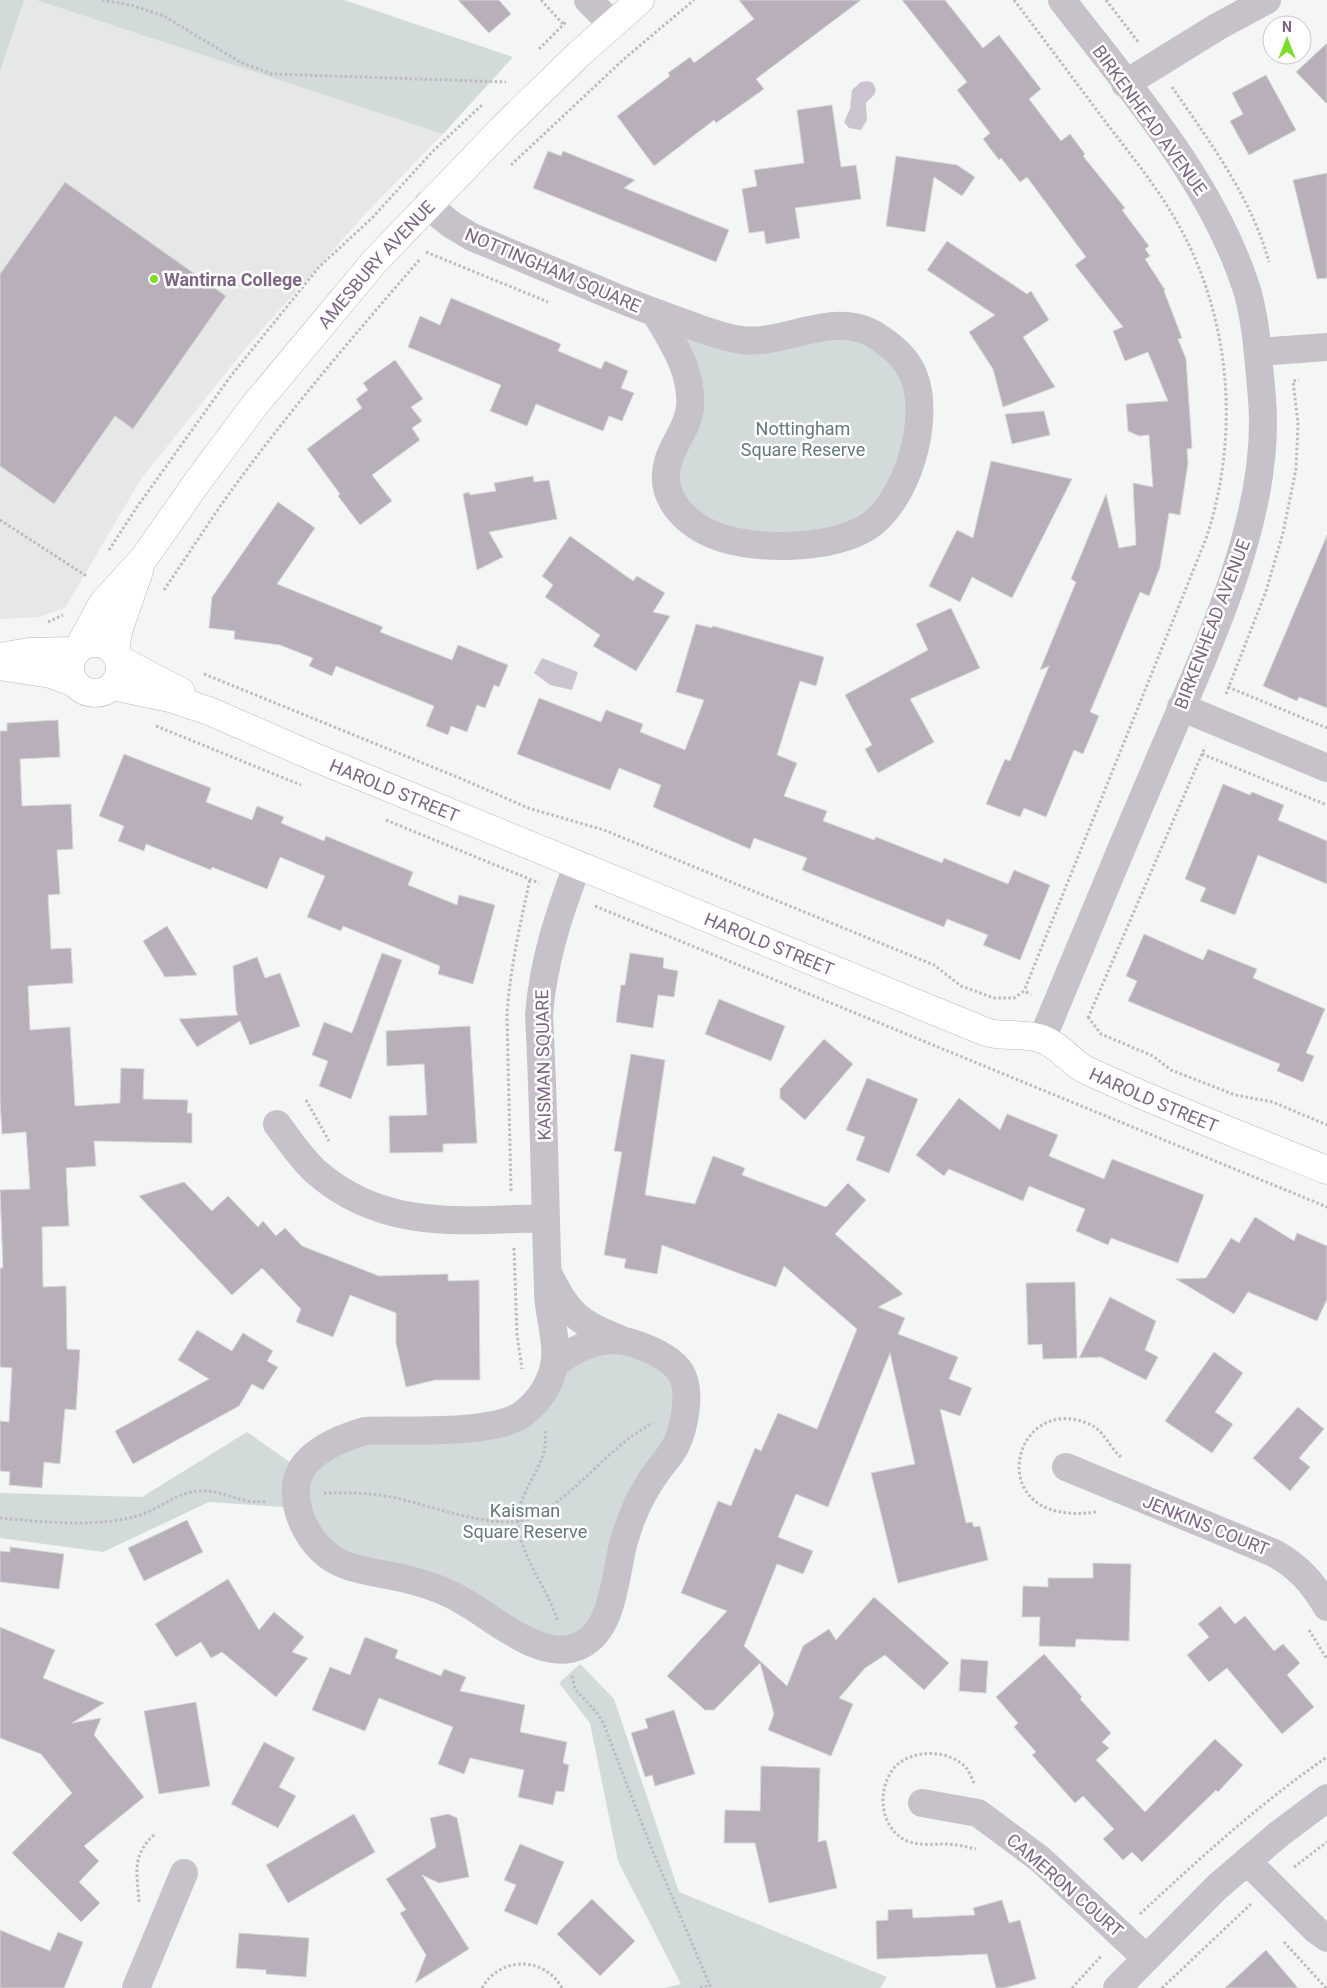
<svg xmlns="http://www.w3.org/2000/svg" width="1327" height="1988" viewBox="0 0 1327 1988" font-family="Roboto,sans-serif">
	<rect width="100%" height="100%" fill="#f3f6f4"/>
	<path fill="#e6e7e7" d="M24 0H36L443 134 366 213 249 344 141 479 65 608 39 617 0 619V71Z"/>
	<path fill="#d2dbda" d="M0 0H24L0 71Z
		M36 0H344L513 57 443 134Z
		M656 314 725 337H879L919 410 878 519 762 545 671 500 686 424Z
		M642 1347 685 1397 579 1647 357 1569 297 1508 209 1502 103 1552 0 1538V1493L142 1497 247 1432 300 1469 349 1436 493 1426 561 1360Z
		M580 1664 614 1699 679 1892 887 1977 880 1988H665L681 1984 618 1861 590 1723 559 1683Z"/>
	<path fill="#ccc5d1" d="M868 81 873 83 876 90 874 95 866 103 867 120 861 130 849 128 844 122 850 109 852 90 861 82Z
		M542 658 578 672 572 690 550 685 534 673Z"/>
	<path fill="#b8afbb" stroke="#d6d8d6" d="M458 0H499L511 14 489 33Z
		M739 0H861L756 79 764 89 716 123 714 120 654 166 617 116 670 76 668 73 690 57 694 63 754 19Z
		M902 0H945L983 48 999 35 1041 89 1029 99 1061 141 1070 134 1085 154 1083 156 1125 208 1122 210 1149 246 1145 249 1150 256 1145 259 1165 290 1164 291 1182 338 1178 339 1186 359 1192 448 1187 449 1188 463 1180 515 1169 513 1160 567 1149 596 1140 592 1090 712 1099 716 1083 754 1074 750 1046 817 1024 808 1020 817 986 804 1005 759 1010 761 1049 666 1040 670 1076 582 1071 579 1106 494 1119 548 1136 545 1133 483 1153 487 1149 435 1139 436 1128 431 1126 404 1168 401 1148 352 1125 361 1113 331 1123 327 1075 265 1086 257 1027 177 1020 182 1001 158 999 160 983 139 990 133 957 90 967 82Z
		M1327 43V104L1296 72Z
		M1266 75 1296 130 1249 155 1230 121 1243 114 1232 93Z
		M832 105 841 167 856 165 861 199 795 208 800 238 766 244 764 231 749 233 742 189 757 186 754 170 804 163 797 110Z
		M548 151 561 156 563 151 635 180 624 188 729 230 716 262 533 188Z
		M896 156 957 165 975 177 962 196 934 177 925 232 886 226Z
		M1327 173V278L1317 279 1293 180Z
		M65 182 226 296 133 429 115 416 54 504 0 466V274Z
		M947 241 1027 294 1031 291 1049 320 1023 337 1055 387 1003 407 993 369 969 332 995 315 927 270Z
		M451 298 561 344 558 351 601 369 605 361 628 371 621 388 634 393 622 421 609 416 603 431 536 404 527 426 490 411 501 385 408 347 420 316 440 325Z
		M395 360 423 399 411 407 422 421 412 428 420 440 372 475 392 501 360 525 338 496 340 494 307 449 362 408 356 399 368 390 363 383Z
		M1044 411 1050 435 1012 444 1005 414Z
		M991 461 1072 479 1012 598 972 577 960 602 929 586 957 530 973 538Z
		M533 476 534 482 549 480 557 519 489 532 503 557 477 570 463 494 469 492 470 495 496 491 494 483Z
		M278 502 315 528 277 584 383 627 380 632 452 660 458 645 508 665 499 687 494 685 485 708 477 705 467 732 451 726 448 735 426 726 434 706 336 666 332 676 309 666 313 658 280 645 234 639 235 631 209 628 212 597Z
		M1327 535V708L1299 697 1297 701 1263 686Z
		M570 536 633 581 637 576 665 593 653 612 670 616 636 671 593 646 600 635 545 597 553 585 542 576Z
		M951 608 980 668 910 699 934 742 878 773 865 749 872 745 845 695 928 650 916 624Z
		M696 624 712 628 713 626 824 657 816 686 800 681 777 755 797 763 784 796 827 811 823 821 874 840 876 837 942 863 944 858 1008 884 1014 870 1050 885 1020 960 983 945 988 935 947 919 944 927 802 870 807 858 754 838 750 849 653 807 661 785 619 768 610 790 517 754 539 698 601 722 606 710 643 724 640 732 685 750 704 700 676 692Z
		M58 720 60 757 20 759 22 806 71 804 73 849 57 850 60 894 48 895 51 949 71 948 73 983 28 986 30 1030 70 1027 75 1106 120 1103 121 1068 144 1069 143 1099 188 1100 187 1113H192V1143L94 1141 96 1166 66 1168 69 1226 42 1227 43 1287 66 1286 67 1349 80 1350 76 1410 65 1409 60 1464 44 1462 42 1488 9 1485 10 1472 0 1471V1421L9 1422 12 1368 0 1367V1268H3L0 1190 30 1189 26 1132 2 1134 0 1101V731H7V723Z
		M124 754 211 788 206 802 252 820 257 806 284 817 281 823 324 841 326 836 413 872 408 885 457 905 459 895 495 905 473 984 438 974 440 966 343 926 341 931 307 917 325 876 280 857 267 889 212 867 211 870 146 844 144 851 118 841 124 826 99 816Z
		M1223 784 1250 795 1252 792 1284 805 1278 820 1327 841V884L1258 855 1235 915 1200 901 1206 888 1185 879Z
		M167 926 197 975 165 977 143 941Z
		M1144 934 1203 960 1208 949 1257 969 1253 978 1325 1009 1306 1053 1314 1056 1303 1082 1277 1071 1280 1064 1128 1001 1137 981 1126 976Z
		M382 953 402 960 351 1099 319 1086 328 1061 312 1055 324 1022 352 1033Z
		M630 953 664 958 663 968 678 971 674 997 658 995 653 1028 616 1022 621 985H625Z
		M257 957 265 978 280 973 300 1026 250 1045 240 1021 197 1047 179 1019 238 1015 236 1010 233 966Z
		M719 999 785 1026 771 1061 705 1034Z
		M470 1026 477 1143 443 1144V1152L390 1153 389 1116 427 1115 424 1064 387 1066 386 1031Z
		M824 1039 853 1064 805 1120 780 1098V1089Z
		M631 1054 665 1060 645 1195 695 1204 713 1156 745 1168 742 1175 826 1207 848 1183 866 1200 835 1234 903 1294 878 1307 905 1318 898 1334 958 1357 949 1379 972 1388 960 1416 940 1409 966 1523 972 1522 974 1527 980 1526 988 1560 898 1583 871 1473 915 1464 890 1353 828 1507 796 1494 778 1537 813 1551 803 1574 777 1564 744 1646 787 1686 803 1646 829 1629 836 1640 874 1597 949 1663 924 1690 885 1655 865 1668 839 1698 853 1704 831 1756 768 1730 774 1714 760 1663 714 1710H705L667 1676 727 1611 681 1593 718 1501 731 1506 755 1448 761 1451 778 1413 817 1429 857 1329 784 1266 776 1287 662 1245 657 1274 624 1268 626 1259 604 1255 622 1152 614 1151Z
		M867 1078 918 1099 889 1173 856 1160 865 1137 846 1130Z
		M959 1098 1000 1130 1007 1114 1058 1135 1049 1156 1104 1179 1112 1159 1204 1195 1178 1263 1111 1238 1108 1245 1076 1231 1085 1209 1029 1186 1023 1201 949 1169 944 1176 916 1155Z
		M184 1182 212 1211 228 1196 258 1227 263 1221 276 1236 285 1228 302 1246 379 1276 448 1274V1281L479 1280 480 1380H435L406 1387 396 1343V1313L350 1295 333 1337 296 1322 301 1309 262 1268 232 1295 139 1196Z
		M1255 1217 1294 1241 1297 1233 1327 1246V1299L1317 1321 1248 1292 1234 1314 1176 1279 1206 1278 1231 1238 1239 1243Z
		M1075 1282 1077 1358 1043 1359 1042 1344 1028 1345 1026 1283Z
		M1110 1297 1156 1321 1145 1350 1158 1357 1146 1380 1101 1357 1079 1358Z
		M197 1330 232 1351 243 1333 273 1351 267 1361 278 1367 263 1390 252 1384 239 1406 133 1464 115 1431 209 1379 178 1360Z
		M1214 1352 1243 1373 1215 1412 1233 1424 1212 1453 1165 1421Z
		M1298 1407 1324 1429 1299 1458 1310 1467 1290 1491 1253 1458Z
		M187 1520 203 1552 144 1581 128 1548Z
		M10 1547 64 1554 59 1589 0 1582V1551L10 1552Z
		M1093 1563 1131 1564 1129 1641 1076 1639 1075 1647 1039 1646 1040 1617H1022L1023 1586 1048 1587V1578H1093Z
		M228 1579 259 1630 274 1612 304 1637 292 1652 308 1658 276 1697 222 1652 211 1658 201 1642 176 1657 155 1624Z
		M1220 1606 1235 1624 1245 1616 1274 1651 1283 1644 1300 1663 1287 1675 1314 1707 1282 1734 1227 1668 1209 1682 1187 1655 1209 1637 1198 1624Z
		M0 1627 55 1650 43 1678 104 1703 72 1723 101 1718 94 1735 144 1797 84 1846 99 1861 79 1882 100 1903 81 1922 12 1853 72 1793 41 1754 0 1738Z
		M365 1637 398 1650 395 1658 441 1676 444 1669 466 1677 460 1691 525 1705 520 1732 567 1742 563 1763 569 1765 564 1792 556 1791 553 1805 518 1797 524 1770 470 1758 464 1774 438 1764 453 1727 379 1698 365 1731 312 1710 330 1667 350 1675Z
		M1044 1654 1082 1697 1080 1699 1111 1733 1102 1742 1109 1748 1096 1760 1145 1812 1215 1739 1243 1765 1218 1792 1216 1790 1142 1862 1132 1852 1123 1860 1103 1839 1114 1829 1083 1796 1075 1803 1032 1755 1036 1752 1014 1727 1018 1723 996 1697Z
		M961 1659 988 1661 986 1693 959 1691Z
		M196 1702 210 1786 159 1794 144 1711Z
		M674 1710 695 1774 655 1786 652 1775 645 1777 631 1733 648 1728 645 1719Z
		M264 1742 295 1758 279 1787 296 1796 278 1828 231 1804Z
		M761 1766 820 1768 818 1842 826 1840 837 1888 769 1903 755 1843H724L725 1810 760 1811Z
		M354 1814 375 1852 288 1903 266 1865Z
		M448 1814 457 1818 469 1877 439 1883 422 1875 469 1949 415 1983 426 1955 400 1913 406 1910 386 1879 436 1847 430 1818Z
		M520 1844 564 1862 537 1925 504 1911 516 1885 504 1880Z
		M592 1899 635 1941 600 1976 557 1934Z
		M1002 1900 1009 1923 1020 1920 1036 1979 1004 1988H996L987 1954 877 1959 876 1921 888 1920V1910L912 1909 913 1918 975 1915 973 1908Z
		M0 1930 50 1951 58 1932 83 1942 64 1988H0Z
		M239 1933 309 1938 306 1977 266 1974V1970L236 1968Z
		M1266 1950 1298 1988H1225Z"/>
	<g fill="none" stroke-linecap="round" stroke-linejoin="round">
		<defs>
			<g id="secondary">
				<circle cx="95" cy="668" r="25"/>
				<path id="s1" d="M78 649 103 603 144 558 198 481 254 406 375 261 503 128 579 54 640 0"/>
				<path d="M115 652 118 631 139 571"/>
				<path d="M0 657 29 652 76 651"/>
				<path d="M118 659 181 692"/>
				<path d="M0 666 51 674 73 682"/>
				<path id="s2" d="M113 686 170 698 209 711 319 759 986 1032C1004 1038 1024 1032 1042 1039 1063 1047 1070 1063 1088 1071 1166 1107 1247 1138 1327 1170"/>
			</g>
		</defs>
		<use href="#secondary" stroke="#bdb6bf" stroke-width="29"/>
		<path stroke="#bebabf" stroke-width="3" stroke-dasharray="2.5 2.5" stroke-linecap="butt" d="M102 0 131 5 164 16 240 62 272 74 506 82
			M541 0 564 25
			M1014 0C1045 41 1076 82 1107 124 1135 160 1165 197 1186 239 1232 331 1238 439 1207 536L1024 991
			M1106 0 1139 43
			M539 49 567 21
			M1172 87C1210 142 1251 197 1269 262
			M511 165 624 59 694 0
			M426 252 548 302
			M0 520 88 577
			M109 550 137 507 230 377 319 267 372 218 433 151 483 104
			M164 590C183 562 202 533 221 505 282 419 351 339 420 259
			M48 622 63 615
			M204 674 462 779 528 808 604 830 934 965 961 986 994 998H1014L1024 991 1031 994
			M1228 687 1327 728
			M1226 694 1266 591 1283 533 1296 469 1298 423 1293 381 1299 380
			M156 726 301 785
			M1202 754 1327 805
			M386 820 539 883
			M595 906 1327 1207
			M1088 1017 1101 1034 1153 1056 1171 1070 1235 1095 1273 1102 1327 1125
			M1088 1018 1205 747
			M306 1100 329 1141
			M511 1191 507 1015C510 969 520 925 530 879
			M514 1248 517 1335 522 1369
			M545 1431C551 1464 516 1490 518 1523 521 1559 548 1588 558 1622
			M324 1493C348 1492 371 1493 396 1498 429 1505 499 1532 530 1518 576 1497 608 1446 653 1423
			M1096 1512C979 1529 1011 1390 1089 1424 1104 1430 1109 1447 1121 1457
			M0 1518C42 1522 101 1528 140 1515 161 1508 177 1492 200 1491 223 1489 243 1506 267 1501
			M1309 1630 1327 1659
			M572 1676 575 1689 598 1714 604 1725 651 1847 711 1988
			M974 1783C972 1779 970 1773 967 1769 951 1749 911 1748 894 1768 876 1790 880 1829 907 1841 920 1846 933 1844 945 1844 956 1844 966 1847 976 1849
			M1294 1867 1327 1842
			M139 1902C137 1872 131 1855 156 1833
			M1140 1914C1200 1858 1259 1804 1327 1757
			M1284 1942 1326 1988
			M482 1988C500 1956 544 1956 562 1988
			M700 1988 710 1985
			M1072 1988 1102 1955
			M1162 1988 1251 1904"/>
		<path stroke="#c7c2c9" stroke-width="28" d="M588 0 612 24
			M1125 84 1217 27 1267 0
			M427 205 452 225 472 237C521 258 571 278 620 299 645 309 670 318 695 327 710 332 725 338 741 340 787 346 837 306 881 339 893 347 907 360 913 374 932 418 907 503 866 528 829 549 765 550 725 539 691 529 657 501 668 462 673 443 688 428 690 408 693 372 673 343 656 314
			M1258 352 1327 347
			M1181 707 1327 768
			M1042 1039C1080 947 1118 856 1157 765 1201 661 1263 537 1263 423 1263 404 1261 385 1259 366 1257 340 1254 312 1246 287 1210 178 1130 89 1062 0
			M277 1124C289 1140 300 1157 315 1171 384 1232 462 1220 546 1218
			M549 1275C568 1314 580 1324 620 1339
			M554 1365C575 1347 605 1334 632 1343 648 1348 672 1358 681 1373 692 1392 684 1429 675 1447 671 1455 664 1462 659 1469 647 1485 638 1501 631 1520 627 1531 623 1542 621 1554 615 1582 611 1631 581 1645 545 1664 497 1621 468 1604 451 1593 430 1585 410 1580 389 1574 366 1573 345 1565 314 1553 294 1518 296 1486 299 1455 338 1439 365 1431 404 1429 495 1436 524 1413 539 1401 550 1384 554 1366 559 1343 548 1314 548 1291 545 1199 544 1107 539 1015 543 962 559 913 578 864
			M1066 1467 1274 1553C1300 1568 1312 1582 1327 1607
			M922 1803 978 1813 1040 1859 1146 1958
			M1247 1861 1316 1930 1327 1938
			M136 1988 184 1873
			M1117 1988 1217 1887 1279 1834 1327 1798"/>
		<use href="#secondary" stroke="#fff" stroke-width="28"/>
	</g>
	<circle fill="#7cde2c" stroke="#fff" stroke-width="2" cx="154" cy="279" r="5"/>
	<g text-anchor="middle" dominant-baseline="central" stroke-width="5" stroke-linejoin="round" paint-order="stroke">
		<g font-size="18" fill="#7c6683" stroke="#fff">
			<text transform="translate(1150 120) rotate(54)">BIRKENHEAD AVENUE</text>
			<text stroke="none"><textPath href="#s1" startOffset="488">AMESBURY AVENUE</textPath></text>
			<text transform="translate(553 270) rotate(23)">NOTTINGHAM SQUARE</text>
			<text transform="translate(1212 624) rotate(-69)">BIRKENHEAD AVENUE</text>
			<text stroke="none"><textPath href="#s2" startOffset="301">HAROLD STREET</textPath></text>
			<text stroke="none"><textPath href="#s2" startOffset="706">HAROLD STREET</textPath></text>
			<text transform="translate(543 1065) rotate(-91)">KAISMAN SQUARE</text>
			<text stroke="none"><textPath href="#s2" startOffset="1125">HAROLD STREET</textPath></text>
			<text transform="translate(1206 1525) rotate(22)">JENKINS COURT</text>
			<text transform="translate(1065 1885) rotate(41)">CAMERON COURT</text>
		</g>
		<g font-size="18" font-weight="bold" fill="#7c6683" stroke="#fff" text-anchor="start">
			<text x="164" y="279">Wantirna College</text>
		</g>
		<g font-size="18" fill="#65787b" stroke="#fff">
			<text x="803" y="428">Nottingham<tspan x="803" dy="21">Square Reserve</tspan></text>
			<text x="525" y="1510">Kaisman<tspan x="525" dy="21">Square Reserve</tspan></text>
		</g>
	</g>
	<g transform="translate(1287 40)"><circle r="24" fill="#ffffff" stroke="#cbc2cd"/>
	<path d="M0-4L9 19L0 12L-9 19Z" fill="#7cde2c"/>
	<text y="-8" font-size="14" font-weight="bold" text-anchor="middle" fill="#7c6683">N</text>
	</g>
</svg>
